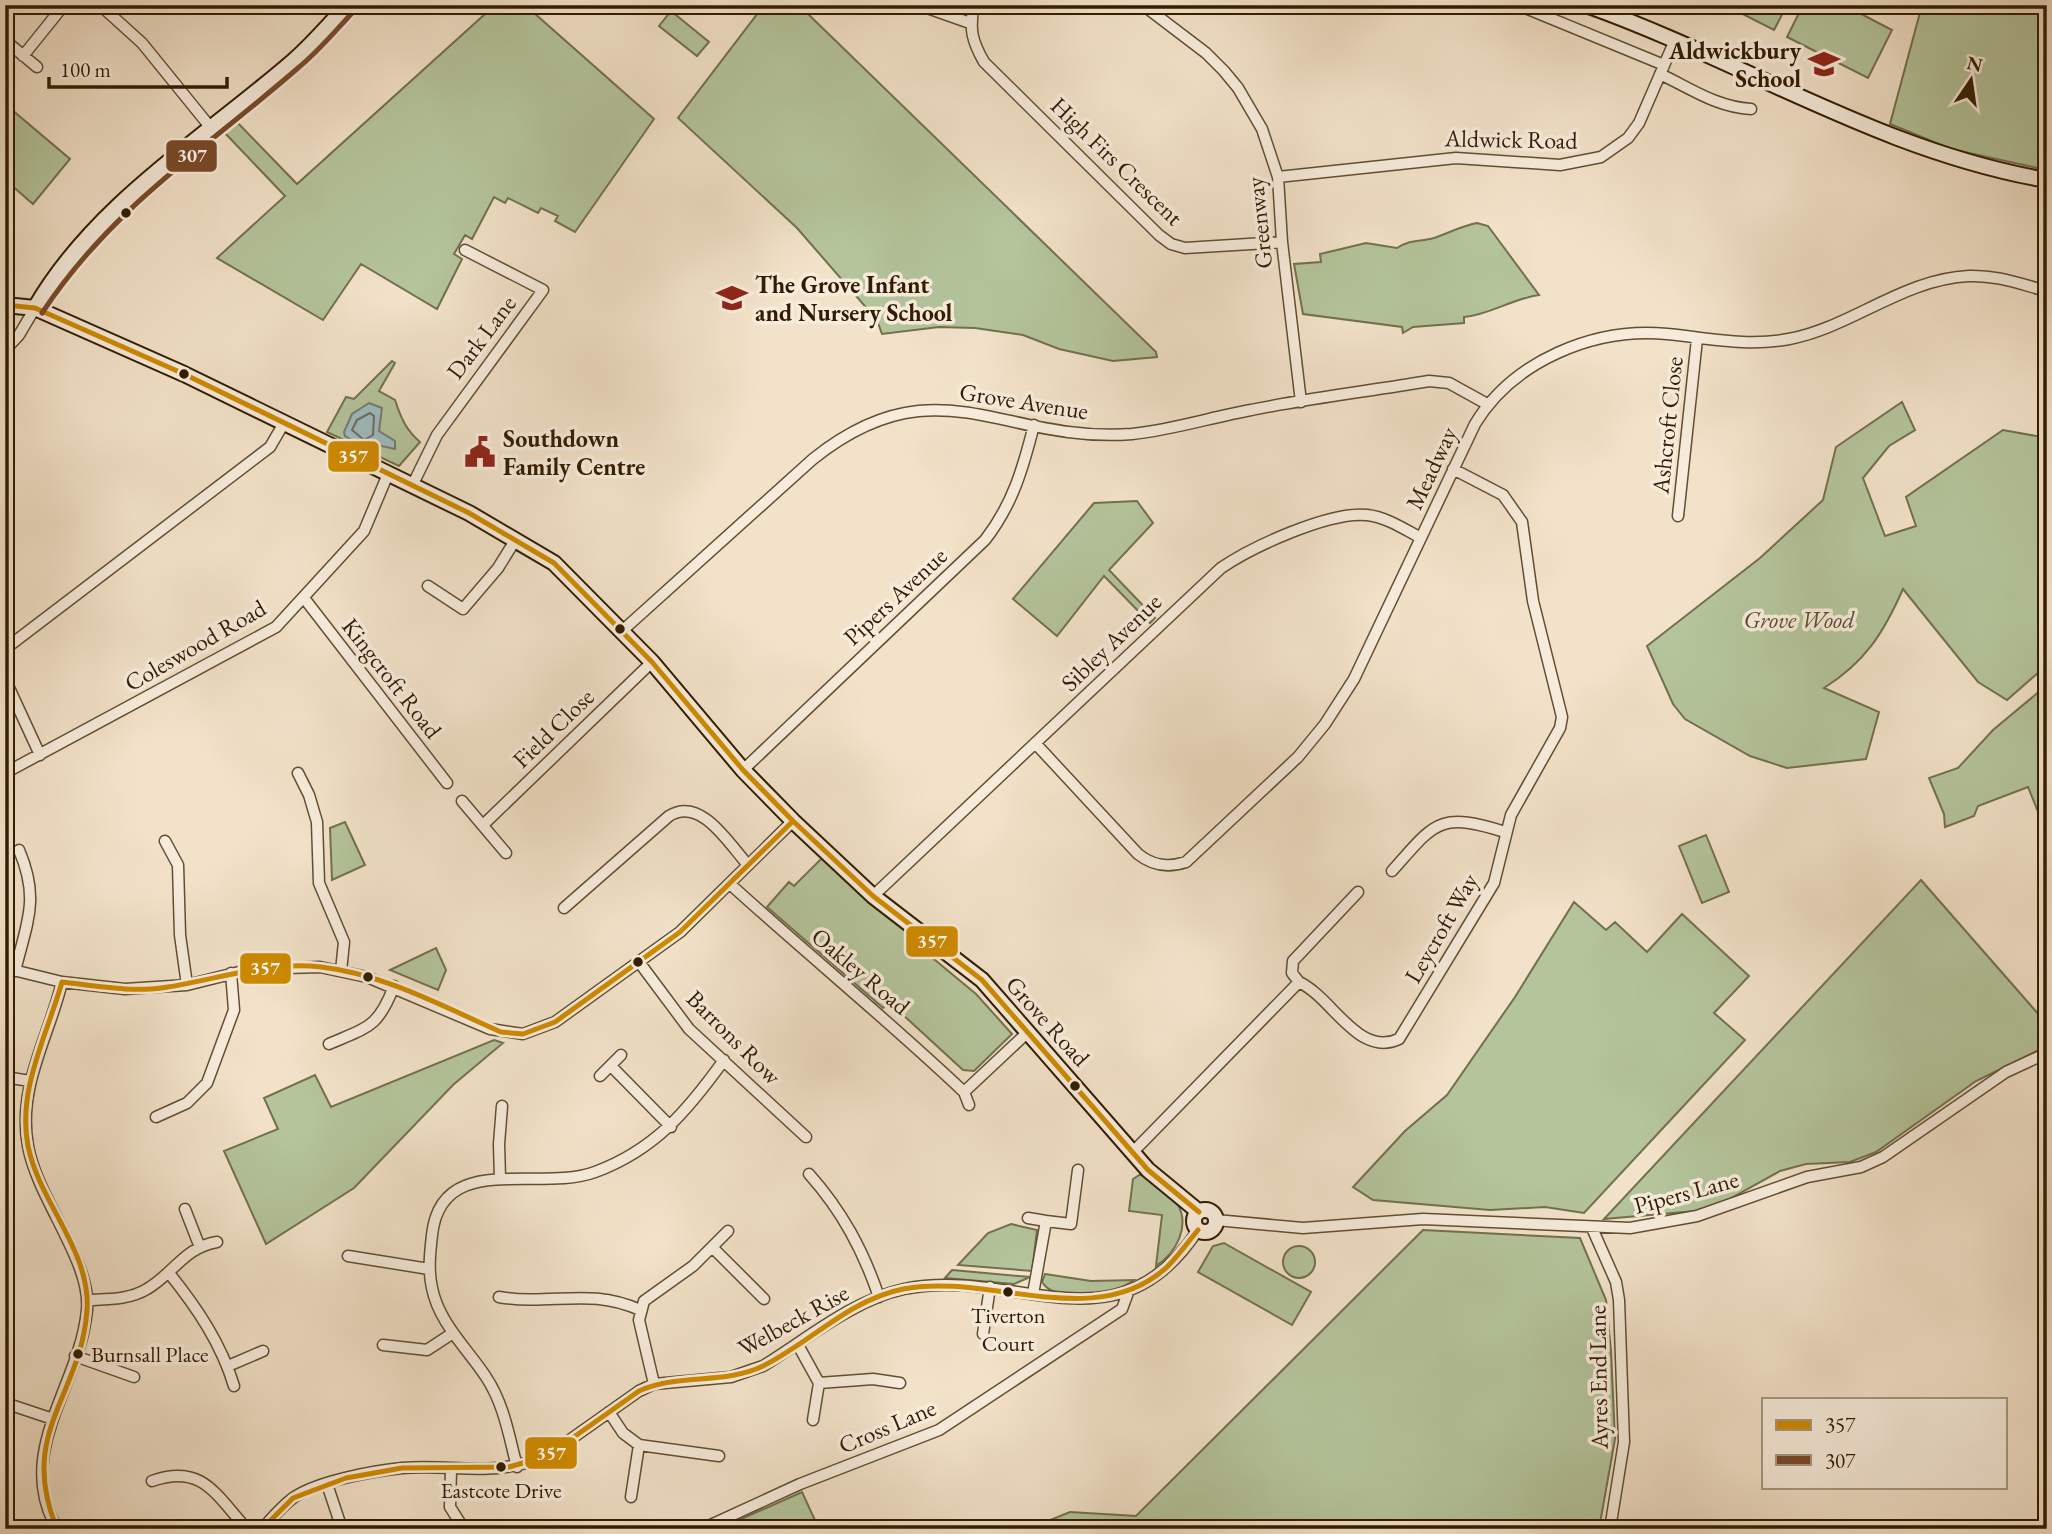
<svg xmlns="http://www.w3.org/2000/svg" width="2052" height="1534" viewBox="0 0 2052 1534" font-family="'EB Garamond',serif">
	<rect width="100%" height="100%" fill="#f2e2c9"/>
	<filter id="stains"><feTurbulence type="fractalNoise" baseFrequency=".00286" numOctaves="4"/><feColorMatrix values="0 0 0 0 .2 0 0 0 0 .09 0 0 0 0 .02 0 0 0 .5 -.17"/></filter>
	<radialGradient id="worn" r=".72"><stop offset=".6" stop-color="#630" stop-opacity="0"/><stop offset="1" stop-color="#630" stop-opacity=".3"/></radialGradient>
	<path fill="#b4c49b" stroke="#72704e" stroke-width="2" d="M495 5H525L654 119 575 232 555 221 558 216 541 208 538 213 508 198 505 203 494 197 472 239 465 235 454 254 462 259 437 309 361 264 323 320 217 258 285 196 223 131 236 121 297 184Z
		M764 5H806L807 13 1156 352 1157 357 1113 361 1059 349 1023 335 975 328 939 327 882 334 877 320 797 228 678 118Z
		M1725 5H1787L1774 30Z
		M1803 5H1844L1892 30 1868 78 1787 37Z
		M1922 5H2047V170L1951 149 1890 124Z
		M671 11 709 42 697 56 659 26Z
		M5 104 70 159 33 204 10 184 5 189Z
		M1477 223 1488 226 1539 295C1511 299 1490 315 1464 317V323L1413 327 1403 333 1402 327 1303 314 1294 264 1321 262 1320 254 1366 243 1397 248C1410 239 1420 242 1434 238 1449 233 1461 226 1477 223Z
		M392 361 395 363 379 391 395 400C401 418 406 430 420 442L399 466 327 432 346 397 354 399Z
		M1902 402 1915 430 1889 446 1863 478 1885 536 1916 526 1906 497 2003 430 2047 438V665L2007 700 1978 682 1903 589C1883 634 1865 662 1824 688L1879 712 1866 759 1787 768 1750 756 1685 719 1673 704 1647 646 1760 558 1823 500 1836 447Z
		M1137 501 1153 523 1109 570 1155 618 1150 623 1104 576 1057 636 1013 599 1094 503Z
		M2047 685V834L2028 787 1978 806 1974 816 1945 827 1944 814 1929 778 1958 768 1993 730Z
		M345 822 365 865 332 880 330 828Z
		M1706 835 1729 892 1702 903 1679 846Z
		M823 857 932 950 929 955 976 994 1012 1034 974 1071 963 1070 889 1002 883 1008 767 907 789 882 794 886Z
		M1921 880 2047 1024V1046L1976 1081 1876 1152 1850 1162 1806 1164 1780 1171 1724 1202 1696 1211 1604 1219Z
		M1574 902 1606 930 1615 922 1647 952 1682 914 1749 976 1714 1013 1745 1040 1584 1213 1545 1207 1490 1210 1373 1200 1353 1187 1405 1131 1447 1095 1515 997Z
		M436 948 446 970 438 990 390 970Z
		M494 1040 503 1043 453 1085 354 1188 266 1244 224 1151 278 1129 264 1098 315 1075 331 1107Z
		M1141 1174C1153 1182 1169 1190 1177 1203 1191 1226 1176 1253 1156 1266L1162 1215 1129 1211 1133 1179Z
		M1011 1224 1037 1230 1032 1271 958 1265 988 1233Z
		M1423 1230 1580 1238 1606 1300 1611 1351 1615 1439 1599 1529H1028L1070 1512 1136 1516Z
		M1224 1243 1311 1292 1292 1325 1198 1272 1213 1246Z
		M1283 1262a16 16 0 1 1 32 0a16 16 0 1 1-32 0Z
		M952 1270 1030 1277 1014 1284 945 1278Z
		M1045 1274 1091 1281 1134 1280C1116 1295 1057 1306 1042 1282Z
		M802 1492 819 1529H719Z"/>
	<path fill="#9fbcc0" stroke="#737c74" stroke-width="2" d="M369 403 382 408 379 431 395 441V449L373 444 367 449 345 436 344 432 352 414Z"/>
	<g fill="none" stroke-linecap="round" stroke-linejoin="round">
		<path stroke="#686c60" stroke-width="2" d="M370 413 374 416 373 435 364 440 352 430 357 420Z"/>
		<defs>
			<path id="street" d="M100 5 142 43 211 128
				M919 5 970 23
				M974 5C969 29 972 41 984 62L1159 235 1171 244 1185 248 1282 242
				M1143 5 1206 53 1224 71 1238 88 1262 129 1278 177 1282 242 1301 402
				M1518 5 1664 65
				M7 42 37 67
				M23 56 64 5
				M1660 74C1690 88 1716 107 1751 109
				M1278 177 1456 158 1560 165 1601 157 1628 138 1639 123 1675 40
				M5 350 19 335 35 308
				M412 486 437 435 543 290 465 250
				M1678 516 1697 339
				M428 586 463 609 498 568 516 539
				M304 598 447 783
				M622 631 813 459C937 360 1002 444 1132 434 1172 430 1212 417 1251 410 1310 398 1370 391 1429 381L1449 383 1487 404
				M5 649 270 447 284 423
				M5 679 40 755
				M1035 743 1138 854C1153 866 1168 868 1186 862L1298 757 1325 724 1354 679 1475 424C1513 361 1594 327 1667 334 1709 338 1747 347 1789 339 1852 327 1903 279 1969 276 1997 275 2020 284 2047 291
				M743 770 985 540C1013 504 1023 468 1034 425
				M5 773 276 627 364 531 388 474
				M298 773 309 795 317 822 319 883 344 942 341 971
				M462 801 506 853
				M483 825 652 662
				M165 841 178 865 180 935 187 985
				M1392 871C1435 823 1438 811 1505 832
				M730 884C807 954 888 1020 964 1092L969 1105
				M873 896 1221 568C1252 547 1329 511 1367 515 1386 517 1404 529 1421 538
				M564 908 669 816C701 796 729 844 748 865
				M639 962 689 1029 806 1137
				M5 968 62 982 125 989 187 985 251 969 320 967 367 977 490 1029 523 1034 555 1022 680 932 793 821
				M15 971C27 922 40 899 19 850
				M1299 982C1333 998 1358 1058 1399 1039L1494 883 1511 815 1560 728 1562 717 1533 601 1522 522 1503 495 1453 469
				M329 1044C368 1027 378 1028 394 986
				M611 1066 671 1127
				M600 1076 621 1055
				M5 1077 30 1081
				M964 1092 1028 1032
				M156 1117 187 1103 207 1083 234 1010 231 973
				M1132 1153 1299 982 1292 973 1293 961 1358 892
				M809 1174C842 1211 863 1250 879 1297
				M500 1179 499 1144 502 1106
				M185 1209 199 1245
				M1028 1218 1046 1221 1033 1294
				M1216 1220 1303 1228 1423 1219 1630 1228 1697 1216 1807 1177 1861 1167 1883 1157 2006 1072 2047 1053
				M1046 1221 1071 1224 1078 1170
				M1592 1228 1616 1282 1619 1300 1624 1442 1610 1529
				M712 1247 764 1299
				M348 1256 429 1269
				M169 1273C197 1308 221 1343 234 1386
				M499 1297C552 1306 589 1287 640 1310
				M88 1300C107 1299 129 1300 147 1289 173 1274 185 1247 217 1242
				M983 1334 990 1287
				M383 1345 427 1350 453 1333
				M798 1345 819 1383 813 1420
				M75 1356 134 1377
				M228 1366 263 1351
				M819 1383 873 1379 900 1383
				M654 1384 639 1320 644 1301 693 1266 728 1231
				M5 1403 53 1419
				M609 1412 623 1433 639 1445 631 1497
				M639 1445 719 1456
				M517 1467C509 1436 504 1404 486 1377 467 1348 439 1323 432 1288 428 1270 430 1253 432 1235 441 1150 539 1193 595 1172 655 1150 688 1110 724 1060
				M451 1470 450 1507 464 1529
				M152 1481C202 1463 216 1495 247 1529
				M327 1484 342 1529
				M57 1529C13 1452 80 1386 87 1310 92 1263 37 1198 28 1146 17 1087 49 1037 62 982
				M262 1529C272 1518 281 1507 293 1498 317 1481 373 1471 402 1468 457 1464 492 1478 547 1456L639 1391 654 1384 731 1377 763 1366C807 1339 853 1300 904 1289 1016 1266 1116 1355 1198 1230
				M702 1529 800 1484 939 1430 1122 1309 1129 1290"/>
			<path id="secondary" d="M1586 5C1741 60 1882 152 2047 180
				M5 305 35 308 184 374 469 513 554 563 652 662 743 770 793 821 873 896 982 980 1148 1170 1199 1212
				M35 308C94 205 204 138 292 62 312 45 329 24 348 5
				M1194 1221a11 11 0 1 1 22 0a11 11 0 1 1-22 0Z"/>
		</defs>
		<use href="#street" stroke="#614e33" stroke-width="13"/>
		<use href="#secondary" stroke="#311c01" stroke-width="18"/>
		<use href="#street" stroke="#f7ecdc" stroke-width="10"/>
		<use href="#secondary" stroke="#f7ecdc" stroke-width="14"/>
		<defs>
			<path id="bus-1" d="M5 305 35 308 184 374 469 513 554 563 652 662 743 770 793 821 873 896 982 980 1148 1170 1199 1212
				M62 982C97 986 134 993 168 987 219 979 268 961 321 967 384 974 444 1007 501 1032L523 1034 555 1022 680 932 793 821
				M57 1529C17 1432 81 1397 87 1310 91 1251 39 1202 28 1146 17 1090 47 1035 62 982
				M262 1529 293 1498 346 1478 402 1468 509 1467 547 1456 639 1391C678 1373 724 1385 763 1366 811 1342 849 1300 903 1289 988 1272 1095 1333 1167 1267 1178 1256 1188 1242 1198 1230"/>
			<path id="bus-2" d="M42 313C112 207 205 149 298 68 319 51 336 30 354 11"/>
		</defs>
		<use href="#bus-1" stroke="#f7ecdc" stroke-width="10"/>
		<use href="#bus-2" stroke="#f7ecdc" stroke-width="10"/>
		<use href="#bus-1" stroke="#cf8a00" stroke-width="5"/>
		<use href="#bus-2" stroke="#7a4b2a" stroke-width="5"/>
	</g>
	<defs>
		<symbol id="school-bare" viewBox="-9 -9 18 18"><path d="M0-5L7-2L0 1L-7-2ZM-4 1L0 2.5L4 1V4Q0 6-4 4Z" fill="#8f2418" stroke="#f7ecdc" stroke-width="2.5" paint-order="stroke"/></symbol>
		<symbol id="civic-bare" viewBox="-9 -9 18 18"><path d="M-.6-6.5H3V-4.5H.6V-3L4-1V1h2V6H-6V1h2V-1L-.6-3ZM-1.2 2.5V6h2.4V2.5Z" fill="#8f2418" stroke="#f7ecdc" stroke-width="2.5" paint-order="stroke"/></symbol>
	</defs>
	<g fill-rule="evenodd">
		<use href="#school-bare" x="1802" y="42" width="44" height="44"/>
		<use href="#school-bare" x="710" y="276" width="44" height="44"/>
		<use href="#civic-bare" x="458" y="430" width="44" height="44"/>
	</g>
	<g fill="#311c01" stroke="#f7ecdc" stroke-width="2.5">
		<circle cx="126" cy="213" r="6"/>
		<circle cx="184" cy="374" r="6"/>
		<circle cx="620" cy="629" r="6"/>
		<circle cx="638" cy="962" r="6"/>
		<circle cx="368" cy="977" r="6"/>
		<circle cx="1075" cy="1086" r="6"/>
		<circle cx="1008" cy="1292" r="6"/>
		<circle cx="78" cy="1354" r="6"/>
		<circle cx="501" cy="1467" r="6"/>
	</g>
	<g text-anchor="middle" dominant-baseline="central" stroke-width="7" stroke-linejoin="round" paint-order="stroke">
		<g font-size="22" fill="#311c01" stroke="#f7ecdc">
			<text x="1008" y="1315">Tiverton<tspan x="1008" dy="28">Court</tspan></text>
			<text x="91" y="1354" text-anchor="start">Burnsall Place</text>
			<text x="501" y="1490">Eastcote Drive</text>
		</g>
		<g font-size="24" font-weight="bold" fill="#311c01" stroke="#f7ecdc" text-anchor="start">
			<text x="1801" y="50" text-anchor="end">Aldwickbury<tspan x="1801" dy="28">School</tspan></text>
			<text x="755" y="284">The Grove Infant<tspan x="755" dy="28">and Nursery School</tspan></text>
			<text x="503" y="438">Southdown<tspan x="503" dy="28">Family Centre</tspan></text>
		</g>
		<g font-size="24" fill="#311c01" stroke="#f7ecdc">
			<text transform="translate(1511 139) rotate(1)">Aldwick Road</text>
			<text transform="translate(1117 161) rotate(44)">High Firs Crescent</text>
			<text transform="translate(1259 223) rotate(-96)">Greenway</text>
			<text transform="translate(481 337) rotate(-53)">Dark Lane</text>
			<text transform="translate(1024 401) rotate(9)">Grove Avenue</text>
			<text transform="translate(1667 425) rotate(-84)">Ashcroft Close</text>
			<text transform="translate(1431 468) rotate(-65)">Meadway</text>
			<text transform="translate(895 596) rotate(-43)">Pipers Avenue</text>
			<text transform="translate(1111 642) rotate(-44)">Sibley Avenue</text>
			<text transform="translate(195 645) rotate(-30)">Coleswood Road</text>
			<text transform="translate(392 678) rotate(52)">Kingcroft Road</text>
			<text transform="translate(553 728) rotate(-44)">Field Close</text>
			<text transform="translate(1441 928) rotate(-60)">Leycroft Way</text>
			<text transform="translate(861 971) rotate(40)">Oakley Road</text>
			<text transform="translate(1048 1021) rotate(48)">Grove Road</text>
			<text transform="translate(734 1037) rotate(45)">Barrons Row</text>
			<text transform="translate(1686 1192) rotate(-15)">Pipers Lane</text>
			<text transform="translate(793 1320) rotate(-29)">Welbeck Rise</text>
			<text transform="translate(1598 1377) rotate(-91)">Ayres End Lane</text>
			<text transform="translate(887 1426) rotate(-23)">Cross Lane</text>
		</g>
		<g font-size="24" font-style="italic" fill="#584e2f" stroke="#f7ecdc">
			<text x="1799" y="619">Grove Wood</text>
		</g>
	</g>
	<g stroke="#f7ecdc" stroke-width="2.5">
		<rect x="165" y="139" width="53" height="34" rx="7" fill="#7a4b2a"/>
		<rect x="327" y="440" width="53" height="33" rx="7" fill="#cf8a00"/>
		<rect x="905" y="925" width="54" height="33" rx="7" fill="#cf8a00"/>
		<rect x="239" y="952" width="53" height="33" rx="7" fill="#cf8a00"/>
		<rect x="524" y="1436" width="54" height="34" rx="7" fill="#cf8a00"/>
	</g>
	<g font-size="19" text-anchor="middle" font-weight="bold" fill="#fff">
		<text x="192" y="162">307</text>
		<text x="353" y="463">357</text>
		<text x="932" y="948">357</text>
		<text x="265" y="975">357</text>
		<text x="551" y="1460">357</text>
	</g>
	<rect width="2052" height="1534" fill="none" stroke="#f2e2c9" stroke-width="28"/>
	<rect x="7" y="7" width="2038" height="1520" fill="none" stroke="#311c01" stroke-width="3.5"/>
	<rect x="14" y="14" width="2024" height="1506" fill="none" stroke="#311c01" stroke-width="2"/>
	<rect x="1762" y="1398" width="245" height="91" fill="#f7ecdc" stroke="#a89984" stroke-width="2"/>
	<rect x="1776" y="1420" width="35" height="10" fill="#cf8a00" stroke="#a89984" stroke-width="2"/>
	<text x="1825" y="1432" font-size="21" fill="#311c01">357</text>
	<rect x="1776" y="1455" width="35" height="10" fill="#7a4b2a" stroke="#a89984" stroke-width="2"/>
	<text x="1825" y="1468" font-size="21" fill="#311c01">307</text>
	<g transform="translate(1971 80) rotate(13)" stroke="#f7ecdc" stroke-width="5" paint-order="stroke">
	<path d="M0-5L12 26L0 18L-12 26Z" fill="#311c01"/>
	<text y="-10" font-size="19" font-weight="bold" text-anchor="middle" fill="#311c01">N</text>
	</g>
	<path d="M49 77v10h178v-10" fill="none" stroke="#311c01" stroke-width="3.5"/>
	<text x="60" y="77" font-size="21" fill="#311c01" stroke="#f7ecdc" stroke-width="5" paint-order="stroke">100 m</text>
	<rect width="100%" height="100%" filter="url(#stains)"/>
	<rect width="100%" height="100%" fill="url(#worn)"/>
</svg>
